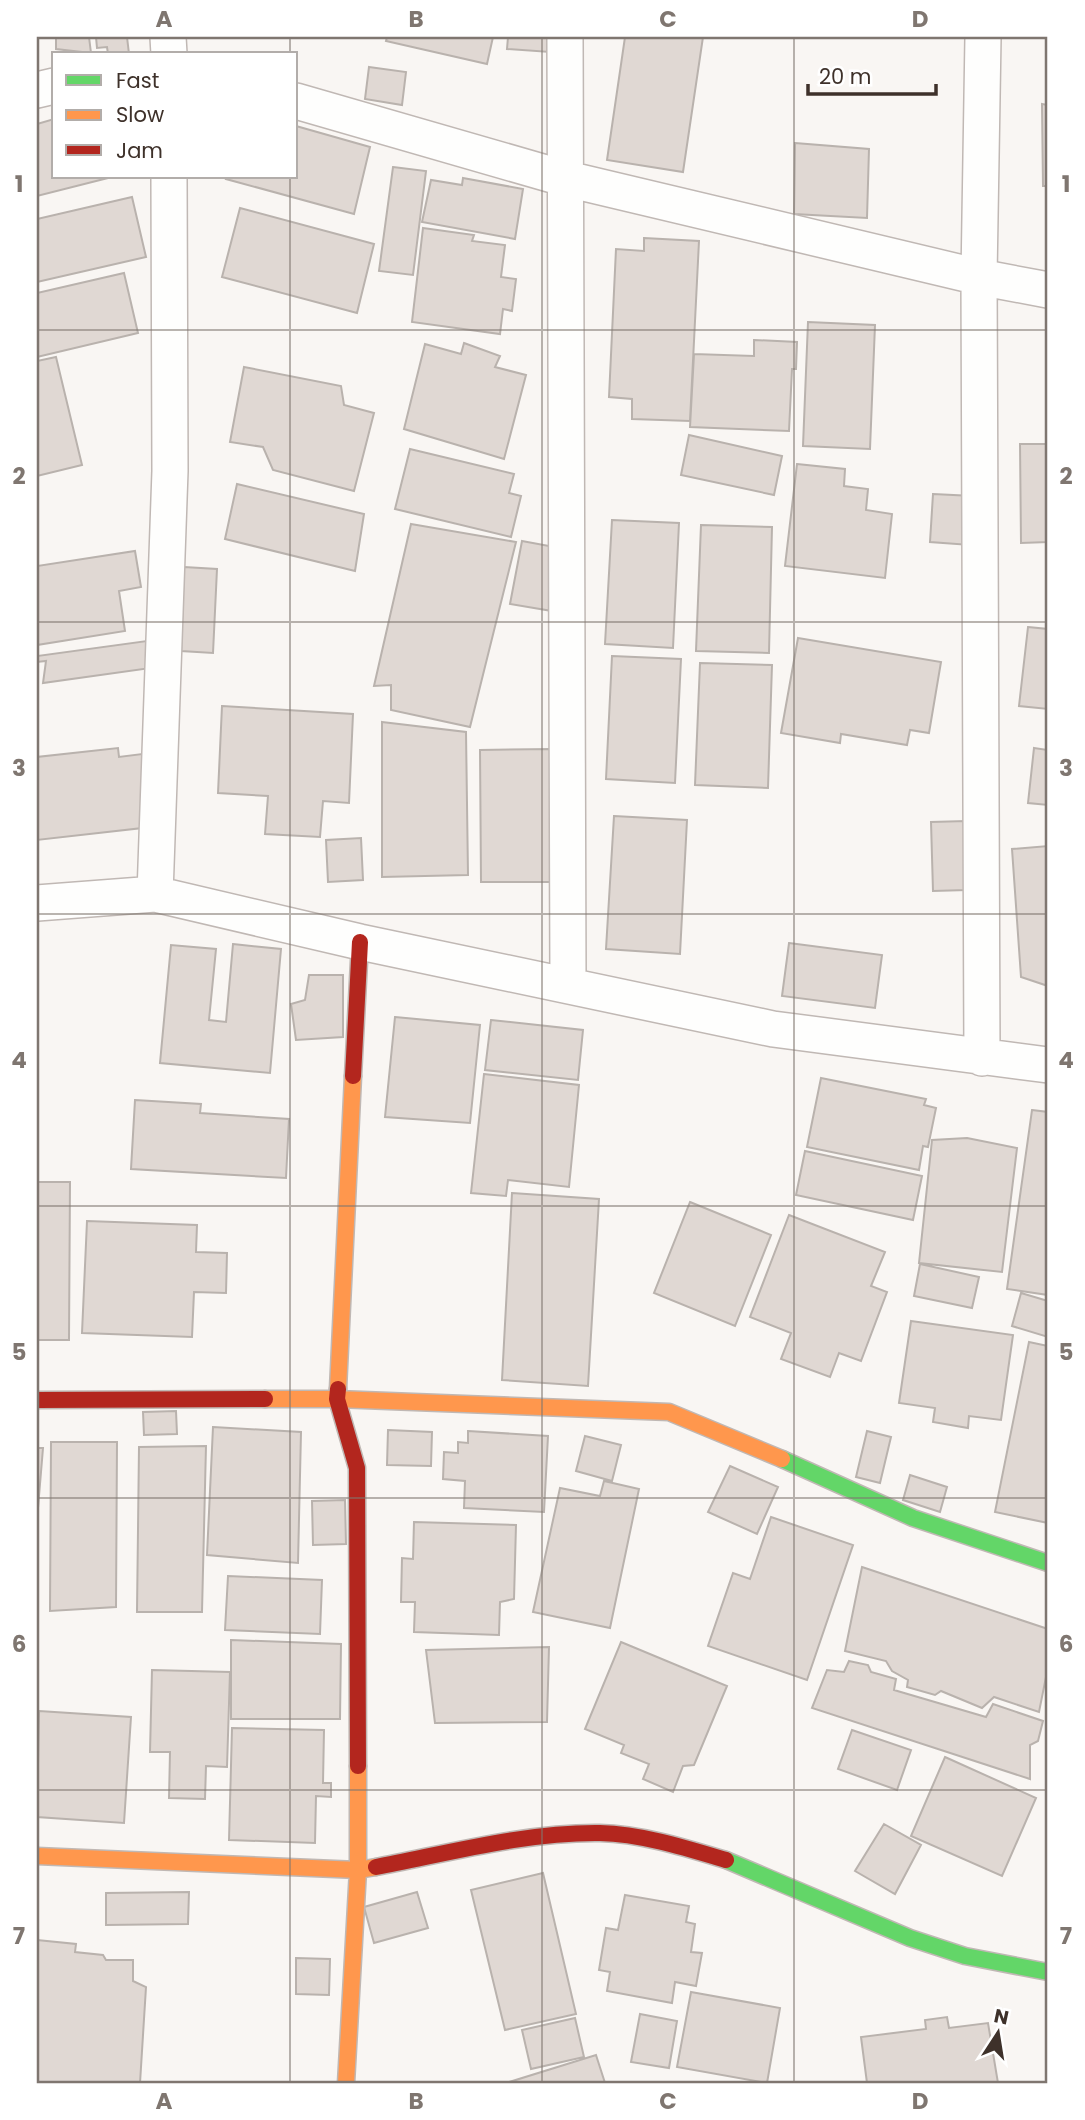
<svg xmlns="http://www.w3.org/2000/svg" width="1085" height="2120" viewBox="0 0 1085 2120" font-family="Poppins,sans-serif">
	<rect width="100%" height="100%" fill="#f9f6f3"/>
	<path fill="#e0d8d3" stroke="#b9b2ad" stroke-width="2" d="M56 37H89L91 53 56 49Z
		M96 37H127L129 54H108L107 47 97 48Z
		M387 37H493L487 64 386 41Z
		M508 37H551L550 52 507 49Z
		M625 37H703L683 172 607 160Z
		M369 67 406 72 402 105 365 99Z
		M1042 104 1048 105V186H1043Z
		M54 119V177H112L37 196V124Z
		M296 126 370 147 354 214 226 179 227 177H296Z
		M795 143 869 149 867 218 794 214Z
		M393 167 426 171 413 275 379 271Z
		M463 178 523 189 515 239 422 222 431 180 462 185Z
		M132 197 146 257 37 282V219Z
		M240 208 374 244 357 313 222 277Z
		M423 228 474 235 472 241 505 245 501 277 516 279 512 311 503 309 500 334 412 322Z
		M644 238 699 241 690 421 632 419V399L609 397 616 249 644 251Z
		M124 273 138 333 37 357V293Z
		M808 322 875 325 870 449 803 446Z
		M754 340 797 342 796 369H792L789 431 690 427 694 354 754 356Z
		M464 343 500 356 495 367 526 375 504 459 404 429 425 344 461 354Z
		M56 357 82 465 37 476V361Z
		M244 367 341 386 344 405 374 413 354 491 273 470 263 447 230 442Z
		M689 435 782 456 774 495 681 475Z
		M1020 444H1048V542L1021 543Z
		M410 449 514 474 509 493 521 496 511 537 395 509Z
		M797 464 845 469 844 486 868 489 866 510 892 514 885 578 785 566Z
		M237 484 364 514 355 571 225 539Z
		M933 494 973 496 970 545 930 542Z
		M612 520 679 523 673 648 605 644Z
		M411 524 516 542 470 727 391 710V685L374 686Z
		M701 525 772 527 769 653 696 651Z
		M522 541 560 548 552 611 510 604Z
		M135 551 141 587 119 591 125 631 37 645V566Z
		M184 567 217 569 213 653 181 651Z
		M1028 627 1048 629V709L1019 706Z
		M798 638 941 662 929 733 910 730 907 745 841 734 840 743 781 733Z
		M154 640 158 667 43 683 46 661 37 662V656Z
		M612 656 681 659 675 783 606 779Z
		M700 663 772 665 768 788 695 785Z
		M222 706 353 714 349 803 323 801 320 837 265 834 268 796 218 793Z
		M382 722 466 732 468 875 382 877Z
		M118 748 119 757 142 754 151 827 37 840V757Z
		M1034 748 1048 750V805L1028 803Z
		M552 749 553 882H481L480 750Z
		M614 816 687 820 680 954 606 949Z
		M966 821 967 890 933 891 931 822Z
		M361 838 363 880 328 882 326 840Z
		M1048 846V986L1021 977 1012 849Z
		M789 943 882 955 875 1008 782 996Z
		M233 944 281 949 270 1073 160 1063 171 945 216 949 209 1020 226 1022Z
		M309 975H343V1037L296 1040 291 1004 305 1000Z
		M395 1017 480 1025 470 1123 385 1117Z
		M491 1020 583 1030 578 1080 485 1070Z
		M484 1074 579 1085 569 1187 508 1180 506 1196 471 1193Z
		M821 1078 926 1099 924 1105 936 1108 928 1147 923 1146 919 1170 807 1147Z
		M135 1100 201 1104 200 1113 289 1119 286 1178 131 1169Z
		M1032 1110 1048 1112V1295L1007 1289Z
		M967 1138 1017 1148 1002 1272 919 1263 932 1140Z
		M805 1151 922 1176 913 1220 796 1195Z
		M37 1182H70L69 1340H37Z
		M512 1193 599 1199 588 1386 502 1380Z
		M690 1202 771 1235 735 1326 654 1293Z
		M789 1215 885 1252 871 1286 887 1292 861 1361 839 1353 830 1377 781 1359 791 1333 750 1317Z
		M87 1221 197 1225 196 1252 227 1253 226 1293 194 1292 192 1337 82 1333Z
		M920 1264 979 1277 972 1308 914 1296Z
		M1021 1293 1048 1301V1337L1012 1326Z
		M911 1321 1013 1335 1001 1420 969 1416 968 1428 933 1422 935 1408 899 1403Z
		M1029 1342 1048 1346V1523L995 1512Z
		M176 1411 177 1434 144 1435 143 1412Z
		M213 1427 301 1432 298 1563 207 1555Z
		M388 1430 432 1432 431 1466 387 1465Z
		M468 1431 548 1436 544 1512 464 1508 465 1481 443 1479 444 1452 458 1453V1442L468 1443Z
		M867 1431 891 1437 880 1483 856 1477Z
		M585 1436 621 1445 612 1481 576 1471Z
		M51 1442H117L116 1607 50 1611Z
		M206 1446 202 1612H137L139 1447Z
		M37 1448H43L37 1520Z
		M730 1466 778 1487 757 1534 708 1512Z
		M910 1475 947 1487 940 1512 903 1500Z
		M604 1481 639 1489 610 1628 533 1612 560 1488 600 1496Z
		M345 1500 346 1544 313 1545 312 1501Z
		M771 1517 853 1545 807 1680 708 1646 733 1573 750 1579Z
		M414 1522 516 1525 514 1599 500 1602 499 1635 414 1632 415 1602H401L402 1558 413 1559Z
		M862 1567 1048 1629V1667L1039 1712 994 1697 982 1708 941 1691 935 1695 907 1687 908 1680 892 1671 886 1661 845 1651Z
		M228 1576 322 1580 320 1634 225 1630Z
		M231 1640 341 1644 340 1719H231Z
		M621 1642 727 1686 694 1765 683 1766 673 1792 643 1779 649 1764 621 1753 624 1745 585 1729Z
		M549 1647 547 1722 435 1723 426 1650Z
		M849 1661 868 1665 871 1672 896 1679 894 1690 986 1717 993 1704 1043 1721 1038 1741 1030 1745V1779L812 1708 827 1670 844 1672Z
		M152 1670 230 1672 227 1767 206 1766 205 1799 169 1798 170 1752H150Z
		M39 1711 131 1717 124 1823 37 1817Z
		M232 1728 324 1730 323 1783H331V1797L316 1796 315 1843 229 1840Z
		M852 1730 911 1750 897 1790 838 1769Z
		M945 1757 1036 1798 1002 1876 911 1836Z
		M884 1824 921 1845 895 1894 855 1871Z
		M543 1873 576 2014 505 2030 471 1890Z
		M189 1892 188 1924 106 1925V1893Z
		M417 1892 428 1928 374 1943 364 1907Z
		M625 1895 689 1906 686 1922 695 1924 691 1952 702 1953 696 1986 675 1982 672 2003 607 1991 610 1972 599 1970 606 1928 618 1930Z
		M37 1940 76 1944 75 1952 103 1955 106 1960H133V1981L146 1987 140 2083H37Z
		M296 1958 330 1959 329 1995 296 1994Z
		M691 1992 780 2008 767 2083 677 2067Z
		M640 2014 677 2021 669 2068 631 2062Z
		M947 2017 949 2028 988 2023 998 2083H867L861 2037 926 2029 925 2020Z
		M575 2018 584 2057 531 2069 522 2030Z
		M596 2055 605 2083H506Z"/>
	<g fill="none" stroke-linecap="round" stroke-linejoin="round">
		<defs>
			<path id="street" d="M168 37 169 54
				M565 37 568 985
				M37 90 54 86
				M296 101 563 178 979 277 1048 290
				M155 894 170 471 169 177
				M37 903 155 894 360 942 773 1029 1048 1065
				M982 1058 979 277 983 37"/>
			<path id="fast" d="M782 1459 913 1518 1048 1563
				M726 1860 910 1938 965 1956 1048 1972"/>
			<path id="slow" d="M338 1389 353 1076
				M265 1399H337L669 1412 782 1459
				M37 1856 358 1870 376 1867
				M346 2083 358 1870V1766"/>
			<path id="jam" d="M353 1076 360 942
				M338 1389 337 1399 357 1468 358 1766
				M37 1400 265 1399
				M376 1867C449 1853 526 1832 600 1833 642 1834 686 1848 726 1860"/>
		</defs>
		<use href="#street" stroke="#c0b8b4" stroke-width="38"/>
		<use href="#fast" stroke="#c0b8b4" stroke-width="19"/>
		<use href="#slow" stroke="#c0b8b4" stroke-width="19"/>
		<use href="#jam" stroke="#c0b8b4" stroke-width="19"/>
		<use href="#street" stroke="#fefefd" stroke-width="35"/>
		<use href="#fast" stroke="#63d668" stroke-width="16"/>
		<use href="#slow" stroke="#ff974d" stroke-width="16"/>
		<use href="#jam" stroke="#b3261e" stroke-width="16"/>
	</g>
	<path fill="none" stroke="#7f7670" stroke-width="2" stroke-opacity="0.55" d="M290 37V54M542 37V2083M794 37V2083M290 177V2083M37 330H1048M37 622H1048M37 914H1048M37 1206H1048M37 1498H1048M37 1790H1048"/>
	<rect width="1085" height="2120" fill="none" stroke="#ffffff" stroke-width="77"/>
	<rect x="52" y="52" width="245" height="126" fill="#ffffff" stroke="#b2adaa" stroke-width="2"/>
	<rect x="66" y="75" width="35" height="10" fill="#63d668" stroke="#b2adaa" stroke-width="2"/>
	<text x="116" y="88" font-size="21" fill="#3e312a">Fast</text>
	<rect x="66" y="110" width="35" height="10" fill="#ff974d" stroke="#b2adaa" stroke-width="2"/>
	<text x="116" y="122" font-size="21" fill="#3e312a">Slow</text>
	<rect x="66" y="145" width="35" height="10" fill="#b3261e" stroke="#b2adaa" stroke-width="2"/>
	<text x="116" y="158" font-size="21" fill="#3e312a">Jam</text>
	<g transform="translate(998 2033) rotate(12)" stroke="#ffffff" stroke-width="5" paint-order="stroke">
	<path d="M0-5L12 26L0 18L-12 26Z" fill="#3e312a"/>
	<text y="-10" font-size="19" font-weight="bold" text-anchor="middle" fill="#3e312a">N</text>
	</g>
	<path d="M808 84v10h128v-10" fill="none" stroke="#3e312a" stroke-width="3.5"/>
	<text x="819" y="84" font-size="21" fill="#3e312a" stroke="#ffffff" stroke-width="5" paint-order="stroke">20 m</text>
	<rect x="38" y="38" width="1008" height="2044" fill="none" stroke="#7f7670" stroke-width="2.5"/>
	<g font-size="23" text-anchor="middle" font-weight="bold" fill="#7f7670">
		<text x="164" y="27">A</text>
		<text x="416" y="27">B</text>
		<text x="668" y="27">C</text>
		<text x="920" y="27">D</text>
		<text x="19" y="192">1</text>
		<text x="1066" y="192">1</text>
		<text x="19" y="484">2</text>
		<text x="1066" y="484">2</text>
		<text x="19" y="776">3</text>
		<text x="1066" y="776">3</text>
		<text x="19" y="1068">4</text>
		<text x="1066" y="1068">4</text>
		<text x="19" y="1360">5</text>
		<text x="1066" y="1360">5</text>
		<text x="19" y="1652">6</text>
		<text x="1066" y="1652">6</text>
		<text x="19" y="1944">7</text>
		<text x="1066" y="1944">7</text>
		<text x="164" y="2109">A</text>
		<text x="416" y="2109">B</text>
		<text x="668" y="2109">C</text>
		<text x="920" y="2109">D</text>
	</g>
</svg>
